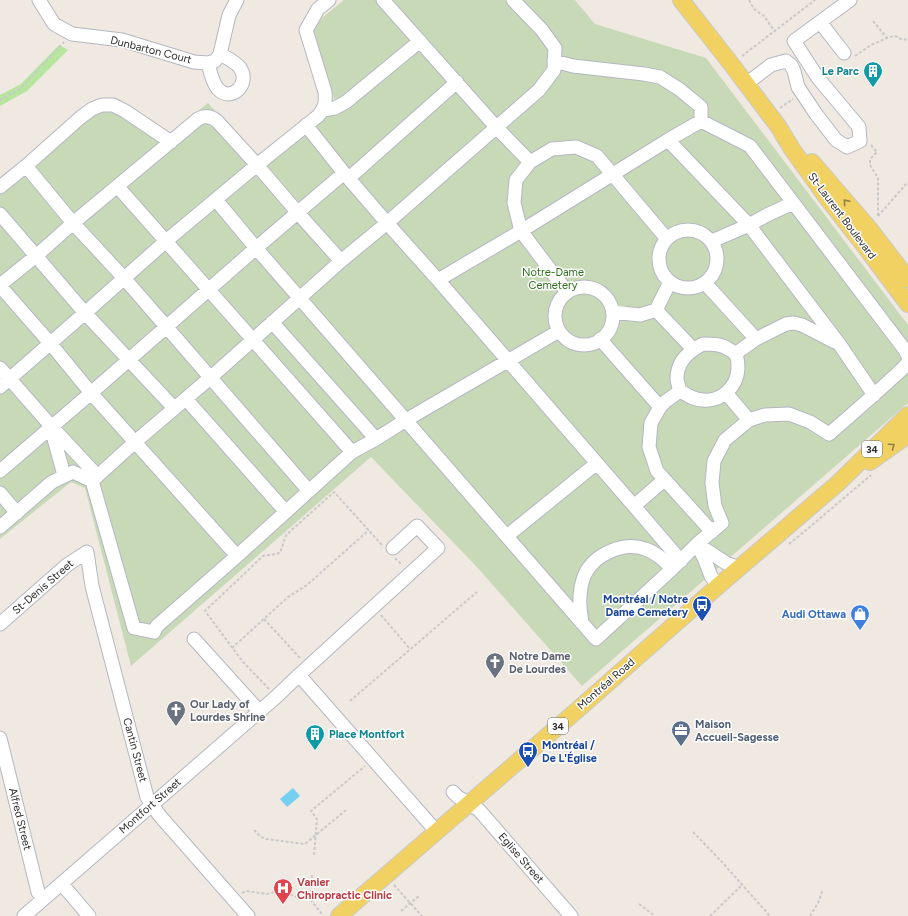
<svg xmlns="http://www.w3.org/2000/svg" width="908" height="916" viewBox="0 0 908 916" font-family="Figtree,sans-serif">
	<rect width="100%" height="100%" fill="#efe9e1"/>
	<path fill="#b6e59e" d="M59 45 68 50 27 91 0 106V95L21 84Z"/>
	<path fill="#c8d9b8" d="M344 0H575L595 24 706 58 908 325V403L582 686 476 566 371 457 131 666 85 488 71 482 0 539V179L86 106 140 115 170 133 208 103 259 162 335 102 312 26Z"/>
	<path fill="#75cff0" d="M293 788 300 796 287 807 280 799Z"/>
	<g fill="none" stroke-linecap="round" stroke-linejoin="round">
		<defs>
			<path id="minor" d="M39 0 54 24 72 34 122 40 194 62 208 63 215 61 220 54 229 15 237 0
				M383 0 497 128 530 162
				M820 22 844 53
				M554 61 573 66 644 74 660 77 679 89 701 107V121
				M208 63C210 71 212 82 218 89 231 103 251 84 240 68 236 62 227 58 220 54
				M746 84 771 65 786 61 791 65 794 71 798 87 816 114 836 140 847 147 860 141 859 127 818 78 794 41 850 0
				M323 110 335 108 346 102 420 41
				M306 125 344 173 387 223 438 280 634 506 681 561
				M668 140 749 225 840 345 874 395
				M26 166 73 223 124 278 309 491
				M349 178 457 82
				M0 187 26 166 81 117 92 109 102 105H113L125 111 171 142
				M118 187 352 452
				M216 200 256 248 596 639 672 569 697 544 722 523 715 506 712 483 714 461 725 440 749 420 765 415 789 414 810 422 829 434C849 417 868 400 888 382 895 375 903 370 908 362
				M0 214 85 313 174 408
				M659 259a29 29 0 1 1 58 0a29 29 0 1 1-58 0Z
				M712 241 749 225 767 215 793 203
				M438 280 521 231 668 140 701 121 750 146 905 350 908 356
				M705 283 756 339
				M0 285 36 256 73 223 198 119C205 115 211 116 217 121L257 165 298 213 341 261
				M0 286 50 343 91 393 237 556
				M555 316a29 29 0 1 1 58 0a29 29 0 1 1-58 0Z
				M567 292 521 231 514 203 516 180 530 162 552 149 576 147 597 156 667 239
				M656 310 693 349
				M613 312 640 315 656 310 670 282
				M272 322 376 439
				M600 339 660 407
				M703 344C713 344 722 344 730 350 732 351 734 352 735 354 738 357 738 364 738 369 737 387 721 402 703 400 694 400 687 395 680 391 679 387 677 382 677 378 677 361 689 351 703 344Z
				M735 354 756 339 786 324 794 323 802 325 835 342
				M0 368 51 426 92 470V481L134 628 154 632 157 626 237 556 352 452 376 439 406 420 559 331
				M0 387 85 313 166 241 257 165 318 116C325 108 326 103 325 92L306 30 318 9 329 0
				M680 391 666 401 660 407 651 423 649 447 657 471 712 532
				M726 393 749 420
				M186 399 286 512
				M51 428 64 475
				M0 471 91 393 256 248 344 173
				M92 481 135 442 210 378 341 261 387 223 539 90 554 70 555 48 542 30 513 0
				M0 493 17 513
				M634 506 664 480
				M0 527 52 482 73 472 92 481
				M507 536 597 463
				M697 544 726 563 739 568
				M697 544 704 558 711 576 718 586
				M582 623C579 607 578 590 585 574 595 554 624 541 645 549 657 553 664 560 672 569
				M0 624 67 565 87 552 92 586 147 797 152 805 160 816 248 916
				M194 639 260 712
				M299 675 438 548 417 526 393 548
				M0 738 38 892 43 899
				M453 792 458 797 479 810 571 916
				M62 884 89 916
				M24 916 276 697 299 675 436 831"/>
			<path id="major" d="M681 0 732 65 778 126 792 149 827 198 863 244 908 304
				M812 162 868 227 908 279
				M870 462 908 435
				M339 916 575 712 718 586 837 484 908 415"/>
		</defs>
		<use href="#minor" stroke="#b4b7c1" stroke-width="15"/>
		<use href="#major" stroke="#c9c9c9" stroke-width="18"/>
		<path stroke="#c9c9c9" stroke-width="2" stroke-dasharray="3 2" stroke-linecap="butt" d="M749 0 754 9 764 16 775 32
			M873 21 887 38C894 36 896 35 902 40L908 39
			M742 56 815 0
			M855 56 871 45 887 38
			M0 100 20 89 64 42
			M780 108 793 99
			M871 145 877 152 870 159V165L878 178V216
			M878 216 908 182
			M789 544 811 526 871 475
			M395 558 402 565
			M381 615 410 649
			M264 619 300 658
			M232 648 288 597 307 585 369 530
			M269 689 243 662 234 650 205 611 263 556 280 553 286 535 334 492 382 545
			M350 701 477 592
			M254 830 261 837 266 839 305 844 346 810
			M693 832 722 862 770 916
			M314 855 317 819 311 811 365 766
			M312 875 310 899 322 914
			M394 885 422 916
			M242 893 247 891 267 894 278 891H282L299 898 310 899
			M639 904 655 916
			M401 911 420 895
			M710 916 742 885
			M810 916 818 903 823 889"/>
		<use href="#minor" stroke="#fff" stroke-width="13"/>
		<use href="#major" stroke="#f2d163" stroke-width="16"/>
	</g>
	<defs><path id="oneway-chevron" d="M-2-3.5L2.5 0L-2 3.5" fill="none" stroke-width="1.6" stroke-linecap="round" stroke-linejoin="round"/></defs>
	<g stroke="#908048">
		<use href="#oneway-chevron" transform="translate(846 202) rotate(-131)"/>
		<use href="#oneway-chevron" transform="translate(892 446) rotate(-35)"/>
	</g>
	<defs>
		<symbol id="building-pin" viewBox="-11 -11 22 30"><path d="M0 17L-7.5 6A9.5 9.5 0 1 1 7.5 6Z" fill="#0f9aa8" stroke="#fff"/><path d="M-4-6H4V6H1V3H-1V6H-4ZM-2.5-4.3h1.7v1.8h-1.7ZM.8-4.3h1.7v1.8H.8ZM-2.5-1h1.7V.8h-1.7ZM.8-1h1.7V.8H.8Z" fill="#fff"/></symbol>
		<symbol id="bus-pin" viewBox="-11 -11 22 30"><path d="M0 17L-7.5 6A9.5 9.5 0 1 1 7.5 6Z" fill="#1a4fb4" stroke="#fff"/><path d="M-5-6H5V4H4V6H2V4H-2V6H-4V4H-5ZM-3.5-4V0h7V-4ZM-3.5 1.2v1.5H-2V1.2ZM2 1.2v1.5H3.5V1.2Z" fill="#fff"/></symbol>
		<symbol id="shop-pin" viewBox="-11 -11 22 30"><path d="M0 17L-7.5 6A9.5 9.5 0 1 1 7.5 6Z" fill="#3f7fe0" stroke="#fff"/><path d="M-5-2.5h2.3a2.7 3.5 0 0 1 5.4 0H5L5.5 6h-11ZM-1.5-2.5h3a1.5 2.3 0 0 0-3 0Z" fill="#fff"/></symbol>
		<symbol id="church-pin" viewBox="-11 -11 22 30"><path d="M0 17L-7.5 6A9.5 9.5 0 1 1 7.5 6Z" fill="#6b7280" stroke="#fff"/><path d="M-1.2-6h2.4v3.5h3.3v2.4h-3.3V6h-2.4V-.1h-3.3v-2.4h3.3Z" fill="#fff"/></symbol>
		<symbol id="office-pin" viewBox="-11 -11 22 30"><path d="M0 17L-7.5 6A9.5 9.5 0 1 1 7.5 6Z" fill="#5c6f8a" stroke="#fff"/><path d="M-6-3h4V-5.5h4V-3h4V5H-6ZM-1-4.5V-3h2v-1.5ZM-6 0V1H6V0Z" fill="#fff"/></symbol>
		<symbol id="hospital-pin" viewBox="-11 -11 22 30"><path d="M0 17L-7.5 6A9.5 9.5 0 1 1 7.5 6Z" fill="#e0444e" stroke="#fff"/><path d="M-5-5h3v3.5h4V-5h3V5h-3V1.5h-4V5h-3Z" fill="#fff"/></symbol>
	</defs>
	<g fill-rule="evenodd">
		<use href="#building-pin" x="862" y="60" width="22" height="30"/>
		<use href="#bus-pin" x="691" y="594" width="22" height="30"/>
		<use href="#shop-pin" x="849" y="603" width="22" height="30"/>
		<use href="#church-pin" x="484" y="651" width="22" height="30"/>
		<use href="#church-pin" x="165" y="699" width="22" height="30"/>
		<use href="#office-pin" x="670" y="719" width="22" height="30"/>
		<use href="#building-pin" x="304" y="723" width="22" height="30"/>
		<use href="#bus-pin" x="517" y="740" width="22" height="30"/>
		<use href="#hospital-pin" x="272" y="877" width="22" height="30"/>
	</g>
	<g text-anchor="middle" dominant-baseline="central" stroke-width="3" stroke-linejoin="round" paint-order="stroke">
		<g fill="#fff" stroke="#6d6d6d" stroke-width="1">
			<rect x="862" y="441" width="20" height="16" rx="3"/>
			<rect x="548" y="718" width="20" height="16" rx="3"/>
		</g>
		<g font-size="10" font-weight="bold" fill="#2e2e2e">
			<text x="872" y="449">34</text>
			<text x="558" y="726">34</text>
		</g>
		<g font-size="11" fill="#2e2e2e" stroke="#fff">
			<text transform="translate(151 50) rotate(14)">Dunbarton Court</text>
			<text transform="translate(842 216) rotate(53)">St-Laurent Boulevard</text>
			<text transform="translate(43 587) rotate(-41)">St-Denis Street</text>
			<text transform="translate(606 684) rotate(-41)">Montréal Road</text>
			<text transform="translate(135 750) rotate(75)">Cantin Street</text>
			<text transform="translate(150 806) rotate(-41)">Montfort Street</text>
			<text transform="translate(20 819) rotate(76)">Alfred Street</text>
			<text transform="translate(521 858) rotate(49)">Eglise Street</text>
		</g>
		<g font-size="11" font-weight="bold" fill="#0d838f" stroke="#fff" text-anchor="end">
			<text x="859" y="71">Le Parc</text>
			<text x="329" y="734" text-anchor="start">Place Montfort</text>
		</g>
		<g font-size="11" fill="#2c6e1b" stroke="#fff">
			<text x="553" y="272">Notre-Dame<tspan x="553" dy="13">Cemetery</tspan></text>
		</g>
		<g font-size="11" font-weight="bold" fill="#164399" stroke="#fff" text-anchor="end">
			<text x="688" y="599">Montréal / Notre<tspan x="688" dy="13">Dame Cemetery</tspan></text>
			<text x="542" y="745" text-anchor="start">Montréal /<tspan x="542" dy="13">De L'Église</tspan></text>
		</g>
		<g font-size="11" font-weight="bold" fill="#366cbe" stroke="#fff" text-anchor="end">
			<text x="846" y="614">Audi Ottawa</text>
		</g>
		<g font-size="11" font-weight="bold" fill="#5b616d" stroke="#fff" text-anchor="start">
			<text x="509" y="656">Notre Dame<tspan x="509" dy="13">De Lourdes</tspan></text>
			<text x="190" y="704">Our Lady of<tspan x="190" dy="13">Lourdes Shrine</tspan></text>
		</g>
		<g font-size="11" font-weight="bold" fill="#4e5e75" stroke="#fff" text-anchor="start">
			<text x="695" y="724">Maison<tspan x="695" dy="13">Accueil-Sagesse</tspan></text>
		</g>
		<g font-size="11" font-weight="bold" fill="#be3a42" stroke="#fff" text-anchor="start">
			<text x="297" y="882">Vanier<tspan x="297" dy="13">Chiropractic Clinic</tspan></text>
		</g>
	</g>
</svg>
